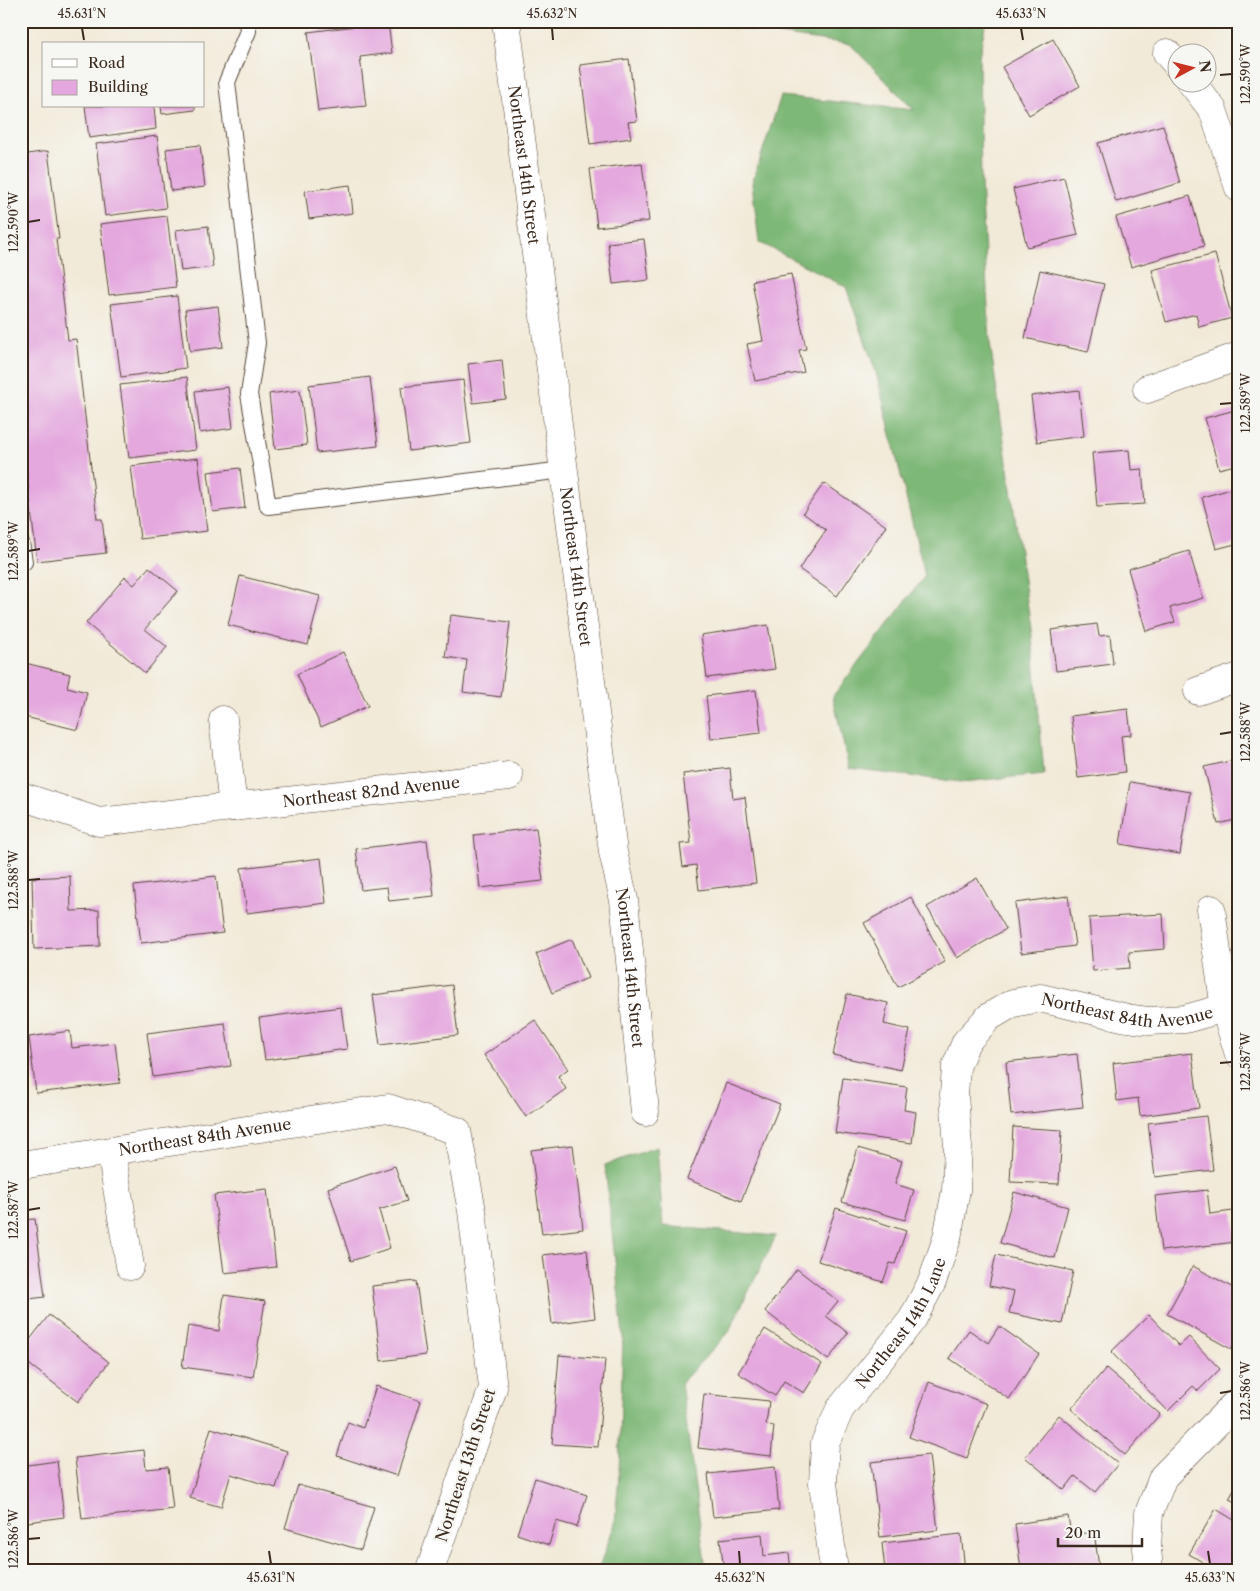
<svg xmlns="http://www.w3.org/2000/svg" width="1260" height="1591" viewBox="0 0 1260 1591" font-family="'Libre Caslon Text',serif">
	<rect width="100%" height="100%" fill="#f6f6f2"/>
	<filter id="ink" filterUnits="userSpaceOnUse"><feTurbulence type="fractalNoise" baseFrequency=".02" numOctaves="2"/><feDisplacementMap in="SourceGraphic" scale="10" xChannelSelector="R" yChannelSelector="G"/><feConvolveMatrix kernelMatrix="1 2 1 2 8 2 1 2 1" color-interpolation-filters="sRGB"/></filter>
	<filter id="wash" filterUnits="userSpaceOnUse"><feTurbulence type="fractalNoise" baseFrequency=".0096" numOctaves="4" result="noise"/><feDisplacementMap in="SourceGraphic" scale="20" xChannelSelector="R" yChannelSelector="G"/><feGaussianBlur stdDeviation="1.12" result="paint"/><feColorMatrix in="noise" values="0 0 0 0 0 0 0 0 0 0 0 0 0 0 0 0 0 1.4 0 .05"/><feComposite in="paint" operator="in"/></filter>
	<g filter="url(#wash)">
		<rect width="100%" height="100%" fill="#f2ead8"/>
		<path fill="#7eb877" stroke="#5c714a" d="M685 21H986L979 56 981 182 990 343 1032 636 1044 774 962 782 849 769 833 696 925 576 876 372 846 287 759 242 752 183 781 96 914 110 850 44Z
			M657 1147 663 1226 776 1236 728 1333 681 1383 706 1570H598L615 1523 619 1474 623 1335 605 1165Z"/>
		<g id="blocks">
			<path fill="#e4a7de" d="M388 22 392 53 360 57 366 106 318 111 308 32Z
				M1053 39 1080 86 1029 115 1002 67Z
				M629 59 637 121 628 122 631 138 590 144 580 65Z
				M85 106H154L156 129 89 138Z
				M161 106H195V110L162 114Z
				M1163 125 1180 183 1116 202 1098 143Z
				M157 136 166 208 105 216 96 144Z
				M200 145 205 187 171 191 166 149Z
				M48 151 59 239H56L68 340 76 339 97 519H102L106 553 37 561 21 427V155Z
				M642 163 649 221 597 227 590 169Z
				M1064 177 1078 235 1027 247 1013 189Z
				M350 185 353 213 309 219 305 191Z
				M1190 196 1204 246 1131 267 1116 217Z
				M167 216 176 287 109 295 100 224Z
				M208 226 213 267 181 271 176 230Z
				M644 239 649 280 613 284 608 243Z
				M1215 254 1232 318 1199 327 1196 314 1166 322 1152 270Z
				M1040 270 1104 284 1088 352 1025 338Z
				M791 274 806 349 799 350 804 372 755 381 747 344 763 341 752 281Z
				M177 296 186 368 121 377 111 304Z
				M218 306 223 347 190 351 185 310Z
				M502 360 506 399 473 403 468 364Z
				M187 377 196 450 129 458 120 385Z
				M370 377 378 446 317 453 309 385Z
				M463 380 471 443 409 451 401 387Z
				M228 387 233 428 200 433 195 391Z
				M300 390 307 445 275 449 269 394Z
				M1079 390 1084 436 1037 442 1031 396Z
				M1239 409V464L1219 469 1205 418Z
				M1129 450 1131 470 1142 469 1145 504 1097 507 1092 453Z
				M198 458 207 531 140 539 131 466Z
				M240 468 245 508 213 512 208 472Z
				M824 483 886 526 837 596 799 569 826 530 803 513Z
				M1239 487V543L1216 549 1202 497Z
				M1189 551 1203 598 1170 608 1175 622 1146 631 1128 569Z
				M149 567 178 591 145 629 167 647 145 673 86 623 125 577 134 585Z
				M240 576 320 596 308 645 228 625Z
				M451 615 510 622 501 697 463 692 467 660 445 657Z
				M1097 624 1099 636 1110 635 1113 664 1056 671 1051 630Z
				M768 625 775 669 707 678 701 635Z
				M343 652 368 706 321 727 297 674Z
				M21 662 70 674 67 687 87 692 78 730 21 716Z
				M756 690 761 733 711 739 706 696Z
				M1128 709 1131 735 1121 736 1125 772 1078 778 1071 716Z
				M1239 759V819L1218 824 1204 767Z
				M730 768 733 799 745 797 756 883 699 890 696 865 683 867 680 844 691 843 683 774Z
				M1130 782 1190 792 1180 854 1120 844Z
				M536 828 543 881 480 888 474 835Z
				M427 840 434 896 389 901 387 887 361 890 356 849Z
				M321 858 326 903 247 913 241 868Z
				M70 876 71 911 99 910 100 946 34 949 32 878Z
				M216 876 223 933 141 943 134 886Z
				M977 878 1006 929 957 958 927 907Z
				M1068 896 1075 946 1021 953 1015 903Z
				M911 897 945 962 898 987 864 923Z
				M1163 914 1165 949 1129 952 1130 968 1093 971 1089 918Z
				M572 939 588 978 552 993 536 954Z
				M452 985 458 1035 380 1045 373 995Z
				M847 994 888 1003 884 1024 910 1030 901 1070 833 1055Z
				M341 1007 347 1049 265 1060 259 1018Z
				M535 1020 568 1069 558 1076 566 1089 526 1117 484 1055Z
				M225 1023 231 1066 153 1077 147 1033Z
				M70 1031 72 1048 115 1043 120 1083 36 1093 29 1037Z
				M1192 1053 1199 1108 1140 1116 1138 1098 1117 1101 1113 1063Z
				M1077 1054 1083 1107 1011 1115 1006 1062Z
				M843 1078 907 1087 904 1110 916 1112 912 1143 835 1133Z
				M726 1083 780 1104 741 1201 687 1179Z
				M1206 1116 1213 1170 1155 1177 1148 1123Z
				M1013 1127 1062 1130 1059 1184 1010 1182Z
				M573 1145 583 1229 542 1234 531 1150Z
				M858 1148 902 1161 895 1184 914 1190 905 1220 842 1202Z
				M395 1166 407 1201 379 1210 390 1248 351 1261 328 1188Z
				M267 1189 276 1267 224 1273 214 1195Z
				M1207 1190 1210 1214 1233 1211 1236 1242 1161 1251 1155 1196Z
				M1014 1192 1068 1207 1055 1258 1000 1243Z
				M836 1208 906 1231 895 1264 890 1263 883 1282 818 1261Z
				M35 1219 45 1297 21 1300V1220Z
				M587 1250 595 1318 552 1324 543 1255Z
				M996 1255 1073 1271 1062 1324 1009 1313 1014 1291 989 1286Z
				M1193 1266 1239 1291V1309L1236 1314 1239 1316V1335L1231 1349 1167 1314Z
				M797 1269 838 1301 826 1316 848 1333 828 1360 765 1311Z
				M416 1281 426 1355 381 1361 372 1286Z
				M224 1295 265 1301 253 1377 182 1367 188 1326 219 1331Z
				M49 1315 109 1362 78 1402 21 1358V1351Z
				M1149 1315 1179 1346 1189 1337 1220 1369 1198 1391 1193 1386 1168 1411 1111 1352Z
				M999 1326 1039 1354 1009 1399 949 1358 969 1330 988 1343Z
				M765 1329 822 1364 804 1393 784 1381 775 1396 738 1373Z
				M559 1355 605 1359 598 1447 552 1444Z
				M1106 1368 1160 1414 1125 1455 1071 1409Z
				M929 1382 987 1404 967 1458 909 1437Z
				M376 1386 421 1401 397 1476 337 1456 348 1422 363 1428Z
				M704 1394 769 1401 766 1425 774 1426 771 1456 698 1448Z
				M1059 1415 1118 1464 1095 1492 1075 1476 1064 1490 1025 1457Z
				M211 1428 287 1451 276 1488 231 1474 221 1507 190 1498Z
				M144 1450 146 1469 168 1467 173 1509 82 1519 75 1458Z
				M929 1455 938 1530 880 1537 871 1462Z
				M57 1461 64 1517 21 1523V1466Z
				M775 1467 779 1510 713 1517 708 1474Z
				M535 1478 587 1495 577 1527 556 1521 549 1545 517 1534Z
				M1239 1481V1504L1229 1499Z
				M298 1485 374 1507 361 1550 285 1528Z
				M1216 1509 1239 1523V1570H1216L1189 1554Z
				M1068 1516 1071 1535 1094 1532 1099 1567 1081 1570H1021L1015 1524Z
				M762 1534 764 1556 789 1553 791 1570H724L720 1539Z
				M961 1534 965 1570H885L882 1543Z"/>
		</g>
	</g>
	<g filter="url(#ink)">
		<use href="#blocks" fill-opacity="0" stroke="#56473a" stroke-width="1"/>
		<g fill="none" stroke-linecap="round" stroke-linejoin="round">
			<defs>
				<path id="service" d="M247 21 248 31 227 82 257 343 249 394 268 506 563 470
					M21 542 24 562H21"/>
				<g id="minor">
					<path id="s1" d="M506 21 613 852 624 900 645 1112"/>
					<path d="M1167 53 1178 66"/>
					<path d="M1191 82 1213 110 1239 188"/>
					<path d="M1147 389 1239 356"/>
					<path d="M1198 691 1239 677"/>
					<path d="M223 720 233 807"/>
					<path id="s2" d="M21 796 99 822 509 776"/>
					<path d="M1211 909 1225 1009 1239 1054"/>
					<path d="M111 1151 130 1266"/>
					<path id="s3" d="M21 1165 388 1108 457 1131 472 1211 493 1388 430 1570"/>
					<path id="s4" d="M834 1570 823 1483 825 1443 840 1409 912 1320 932 1282 947 1238 956 1190 958 1147 954 1095 956 1067 966 1042 989 1017 1013 1003 1040 998 1127 1018 1149 1021 1185 1019 1239 1004"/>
					<path d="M1149 1570 1147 1548 1149 1513 1163 1477 1239 1400"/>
				</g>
			</defs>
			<use href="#service" stroke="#56473a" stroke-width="18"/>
			<use href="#minor" stroke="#56473a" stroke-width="29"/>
			<use href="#service" stroke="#fff" stroke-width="16"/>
			<use href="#minor" stroke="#fff" stroke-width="28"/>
		</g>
	</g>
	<path fill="none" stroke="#3b2a1e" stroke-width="2" d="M82 28 84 40M552 28 553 40M1021 28 1023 40M1220 75 1232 74M28 222 40 220M1220 404 1232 403M28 551 40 549M1220 734 1232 732M28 880 40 879M1220 1063 1232 1062M28 1210 40 1208M1220 1393 1232 1391M28 1539 40 1538M269 1551 271 1564M739 1551 740 1564M1208 1551 1210 1564"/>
	<g text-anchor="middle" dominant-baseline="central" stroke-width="4.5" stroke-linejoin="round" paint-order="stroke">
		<g font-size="16" fill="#3b2a1e" stroke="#f6f6f2">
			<text stroke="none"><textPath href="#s1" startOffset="145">Northeast 14th Street</textPath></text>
			<text stroke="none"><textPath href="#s1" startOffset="550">Northeast 14th Street</textPath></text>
			<text stroke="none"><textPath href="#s2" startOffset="356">Northeast 82nd Avenue</textPath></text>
			<text stroke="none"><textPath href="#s1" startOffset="955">Northeast 14th Street</textPath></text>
			<text stroke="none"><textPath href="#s4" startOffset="746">Northeast 84th Avenue</textPath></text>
			<text stroke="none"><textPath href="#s3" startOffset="186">Northeast 84th Avenue</textPath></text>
			<text stroke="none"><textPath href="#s4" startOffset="271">Northeast 14th Lane</textPath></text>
			<text transform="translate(465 1465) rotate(-72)">Northeast 13th Street</text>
		</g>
	</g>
	<rect width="1260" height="1591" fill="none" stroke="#f6f6f2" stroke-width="55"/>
	<rect x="42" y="42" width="162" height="65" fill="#f6f6f2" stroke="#aba49d"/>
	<rect x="52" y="59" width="25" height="8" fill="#ffffff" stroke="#aba49d"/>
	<text x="88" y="68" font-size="15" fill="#3b2a1e">Road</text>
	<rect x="52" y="80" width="25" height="15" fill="#e4a7de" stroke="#aba49d"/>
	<text x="88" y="92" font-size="15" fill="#3b2a1e">Building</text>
	<g transform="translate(1192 68) rotate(83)"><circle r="24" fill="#f6f6f2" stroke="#aba49d"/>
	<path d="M0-4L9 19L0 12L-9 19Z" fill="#c8321e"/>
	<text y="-8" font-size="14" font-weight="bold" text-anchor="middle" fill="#3b2a1e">N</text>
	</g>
	<path d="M1058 1538v8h84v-8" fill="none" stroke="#3b2a1e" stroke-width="2.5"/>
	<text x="1065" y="1538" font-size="15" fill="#3b2a1e" stroke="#f6f6f2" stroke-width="4" paint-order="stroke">20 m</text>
	<rect x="28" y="28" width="1204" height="1536" fill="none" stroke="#3b2a1e" stroke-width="2"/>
	<g font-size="12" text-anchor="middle" fill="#3b2a1e">
		<text x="82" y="18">45.631°N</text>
		<text x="552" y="18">45.632°N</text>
		<text x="1021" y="18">45.633°N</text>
		<text transform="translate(1246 74) rotate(-90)" y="4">122.590°W</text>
		<text transform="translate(14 222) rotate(-90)" y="4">122.590°W</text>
		<text transform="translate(1246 403) rotate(-90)" y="4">122.589°W</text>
		<text transform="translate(14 551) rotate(-90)" y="4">122.589°W</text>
		<text transform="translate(1246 732) rotate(-90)" y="4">122.588°W</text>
		<text transform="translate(14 880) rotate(-90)" y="4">122.588°W</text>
		<text transform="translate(1246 1062) rotate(-90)" y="4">122.587°W</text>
		<text transform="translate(14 1210) rotate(-90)" y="4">122.587°W</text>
		<text transform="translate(1246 1391) rotate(-90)" y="4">122.586°W</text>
		<text transform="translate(14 1539) rotate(-90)" y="4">122.586°W</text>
		<text x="271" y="1582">45.631°N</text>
		<text x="740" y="1582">45.632°N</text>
		<text x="1210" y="1582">45.633°N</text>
	</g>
</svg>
